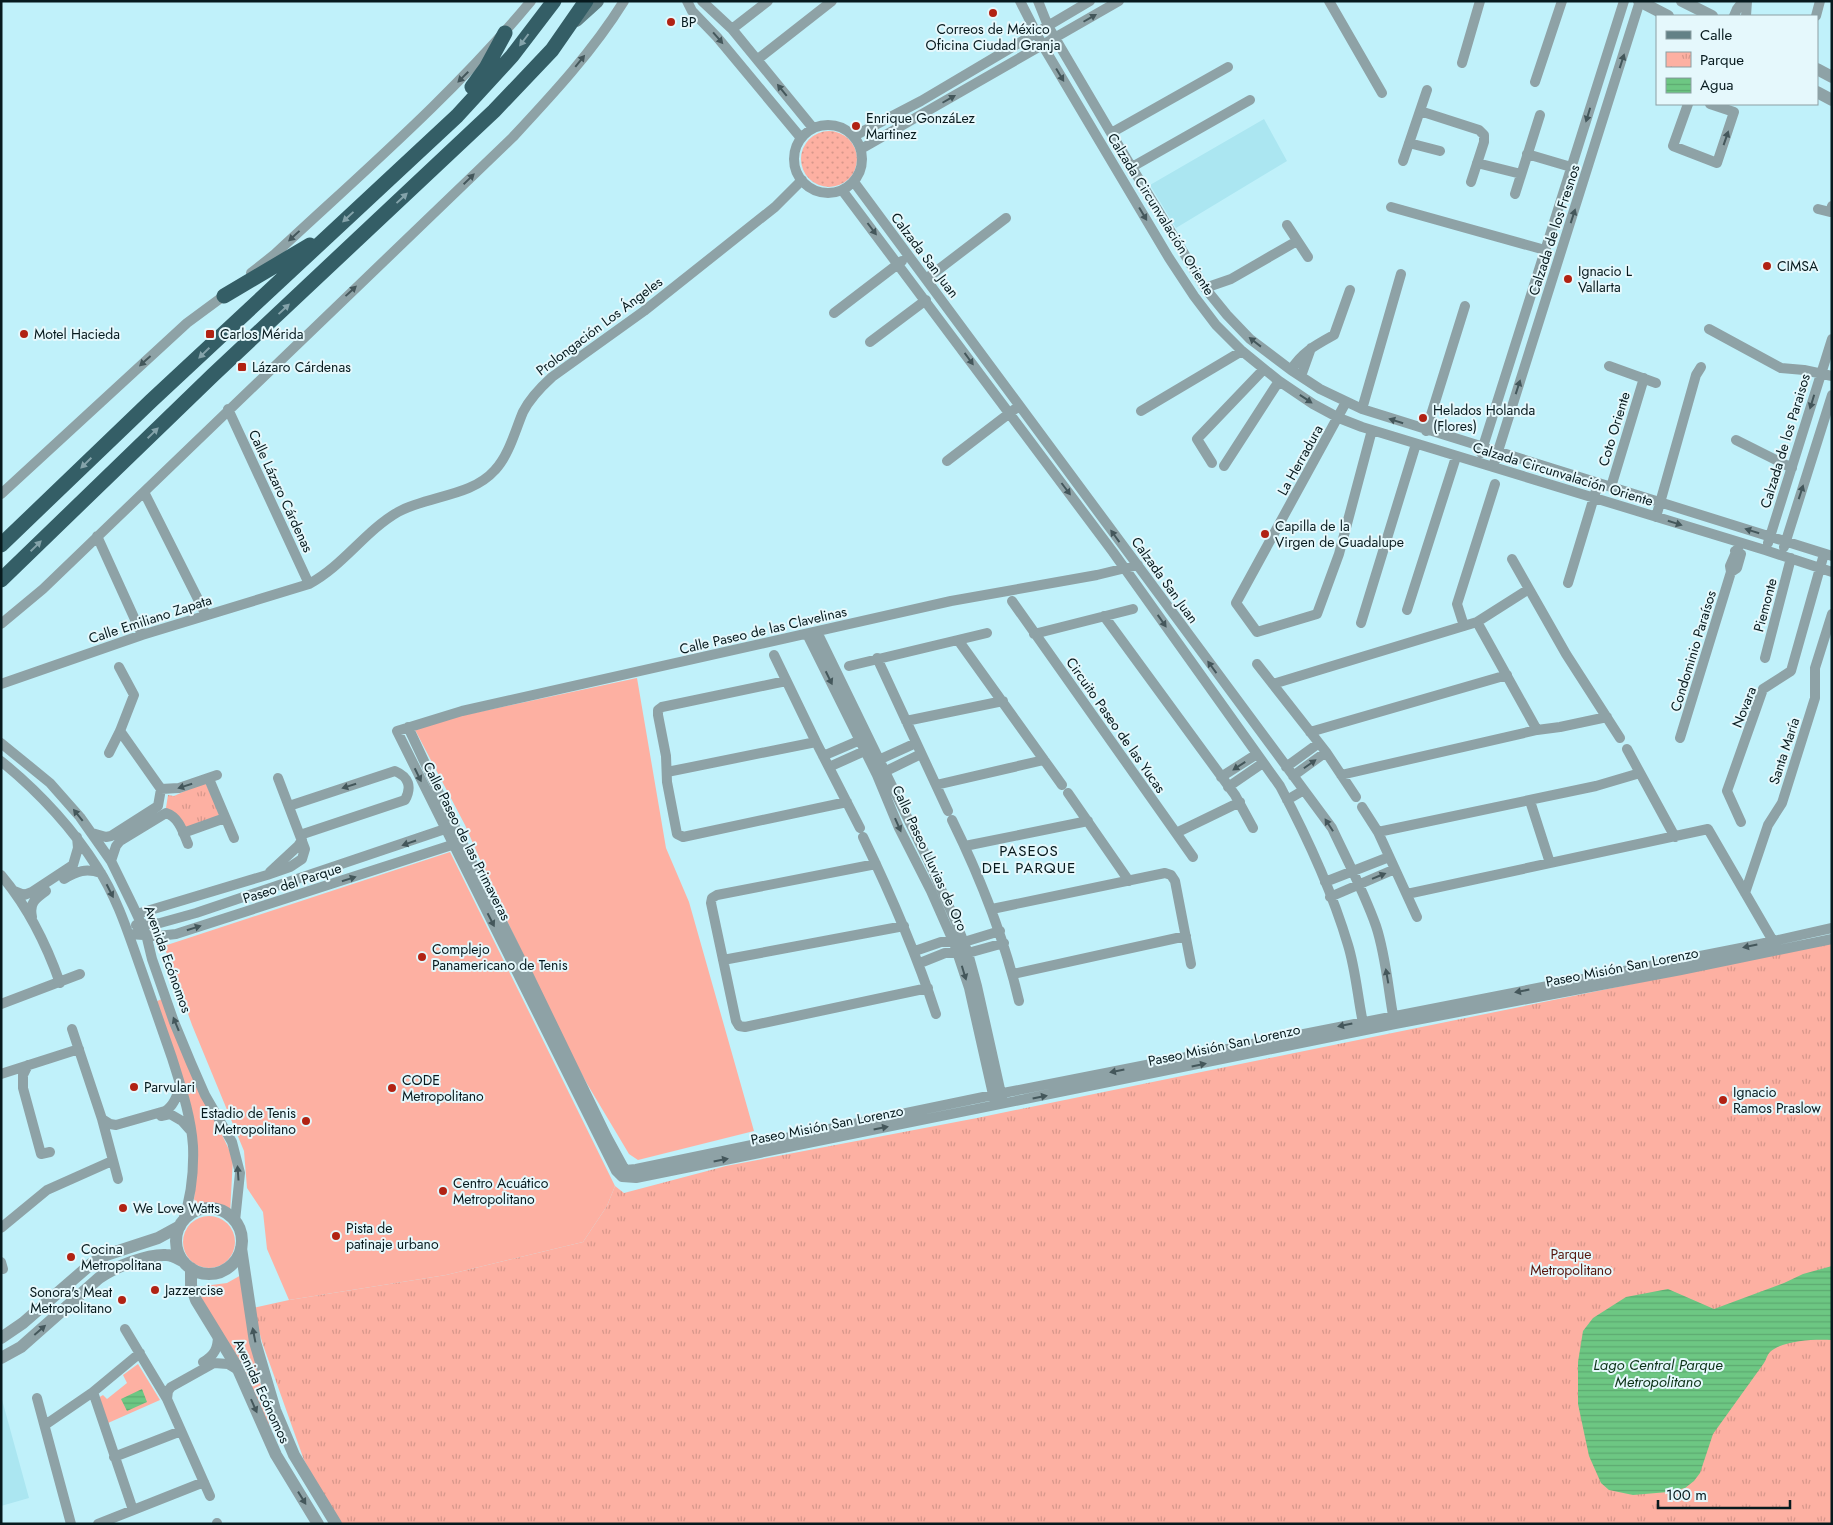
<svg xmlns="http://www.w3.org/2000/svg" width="1833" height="1525" viewBox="0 0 1833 1525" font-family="Jost,sans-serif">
	<defs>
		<pattern id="park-tufts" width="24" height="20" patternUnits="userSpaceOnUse" patternTransform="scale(1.25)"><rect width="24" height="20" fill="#fdb0a2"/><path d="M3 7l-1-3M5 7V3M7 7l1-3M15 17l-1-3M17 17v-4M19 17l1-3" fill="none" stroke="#d7978b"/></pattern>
		<pattern id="garden-dots" width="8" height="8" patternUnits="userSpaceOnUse" patternTransform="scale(1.25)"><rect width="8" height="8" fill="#fdb0a2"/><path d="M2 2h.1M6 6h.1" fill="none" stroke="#d7978b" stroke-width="1.8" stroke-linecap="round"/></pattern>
		<pattern id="water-rules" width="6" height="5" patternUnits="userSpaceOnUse" patternTransform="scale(1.25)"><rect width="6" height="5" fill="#6dc783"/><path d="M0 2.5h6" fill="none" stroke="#5daa71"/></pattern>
	</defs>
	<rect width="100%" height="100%" fill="#c0f1fa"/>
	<path fill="#abe6f1" d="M1264 119 1287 161 1176 228 1150 185Z
		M1 1396 29 1498 1 1506Z"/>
	<path fill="#fdb0a2" d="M637 678 666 848 689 902 754 1131 638 1160 629 1154 586 1082 560 1033 502 910 465 825 413 726Z
		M450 852 615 1186 607 1206 583 1242 446 1275 289 1300 267 1249 263 1212 247 1188 244 1151 192 1025 164 946Z
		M164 998 194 1076 233 1158 230 1214 218 1206 197 1207 194 1199 197 1172 195 1132 155 1002Z
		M183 1242a26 26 0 1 1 52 0a26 26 0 1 1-52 0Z
		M243 1274 253 1348 271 1433 196 1287 227 1283Z
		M138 1364 160 1400 108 1423 98 1398 103 1395 107 1399 127 1383 123 1375Z"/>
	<path fill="url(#park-tufts)" d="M205 782 220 815 184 829 175 814 166 808 168 795 174 796Z
		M1832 943V1524H340L304 1460 262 1342 253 1308 289 1300 446 1275 583 1242 607 1206 615 1186 624 1193 726 1166 977 1118Z"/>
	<path fill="url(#garden-dots)" d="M801 159a28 28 0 1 1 56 0a28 28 0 1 1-56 0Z"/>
	<path fill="url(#water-rules)" d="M1832 1266V1340C1815 1339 1783 1340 1770 1352 1767 1355 1766 1360 1764 1363L1713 1434 1700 1473 1694 1481 1685 1488 1668 1492 1633 1495 1609 1490 1601 1483 1589 1456 1578 1404V1362L1583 1331 1593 1318 1626 1297 1668 1289 1714 1309 1784 1283 1803 1274Z
		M142 1389 147 1402 127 1411 121 1399Z"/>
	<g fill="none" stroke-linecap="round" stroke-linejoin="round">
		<path stroke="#8ea2a6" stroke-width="10" d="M687 1 692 11 717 37 801 138
			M702 1 732 29 813 128
			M1020 1 1043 46 1169 258 1194 296 1216 325 1242 351 1279 381 1313 404 1339 418 1362 427 1765 550 1832 572
			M1038 1 1048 26 1111 133 1205 288 1227 315 1250 339 1291 370 1320 389 1362 409 1832 556
			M1329 1 1382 93
			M1734 16 1737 9 1743 1
			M1746 16 1747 1
			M1816 16 1820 1
			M732 29 768 1
			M758 59 832 1
			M1462 63 1480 1
			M1535 82 1562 1
			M1688 104 1673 146 1717 163 1734 112 1710 104
			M1420 111 1479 130 1484 135V142L1471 182
			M794 159a34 34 0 1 1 68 0a34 34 0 1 1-68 0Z
			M1111 133 1228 67
			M854 136 921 101 1090 1
			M1409 143 1440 151
			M861 149 1119 1
			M1527 154 1571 167
			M1403 161 1427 90
			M1477 163 1521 174
			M1132 167 1250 100
			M854 182 1332 828C1347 860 1364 892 1376 926 1386 956 1388 989 1394 1021
			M842 190 1113 552 1280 786C1306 835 1332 891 1348 945 1356 971 1358 1001 1364 1028
			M1515 194 1540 115
			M1391 207 1545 250
			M1818 209 1830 212 1832 206
			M1287 225 1308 257
			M251 273 275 254C363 172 454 94 531 1
			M926 279 1006 218
			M1205 288 1231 279 1297 241
			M834 313 902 261
			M1709 329 1781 368 1804 370 1832 376
			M870 342 926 300
			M1609 366 1656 383
			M1291 370C1302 352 1316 345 1334 335L1350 290
			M1301 376 1311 348
			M1346 402 1236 603 1257 632 1317 614 1339 554 1372 430
			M228 409 309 584
			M1362 409 1401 274
			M1141 411 1242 351
			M1426 431 1465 306
			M1736 440 1792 468
			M1481 453 1624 1
			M947 461 1015 409
			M1212 463 1197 439 1264 369
			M1224 466 1279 381
			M1493 467 1640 1
			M1611 487 1644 378
			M144 492 206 615
			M1 494 187 323 229 292
			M1656 517 1696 375 1701 367
			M97 536 142 635
			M1768 543 1832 339
			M1784 547 1832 395
			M1512 559 1566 654 1620 738
			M1731 572 1737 568 1741 554 1735 551
			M1568 583 1598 484
			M1012 601 1193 857
			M1407 610 1456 457
			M1104 616 1235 795 1253 828
			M1477 622 1537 730
			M1361 623 1416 444
			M1 624 43 589 513 137C553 94 593 51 624 1
			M1464 626 1457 604 1495 484
			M817 632 928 860 955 920 968 953 977 986 1002 1098
			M807 634 877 775 899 828 931 891 954 943 969 988 994 1099
			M1034 634 1133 609
			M958 640 1062 785
			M774 655 816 742 860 828
			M877 658 948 811
			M1765 658 1791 558
			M1257 664 1326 752 1356 797
			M849 666 987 633
			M786 681 662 707 658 710V715L666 756 667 782 677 834 683 837 847 802
			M1 684 142 635 309 584C343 566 365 531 398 512 429 495 471 497 495 470 509 455 515 431 523 412 530 398 541 387 552 377L644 311 775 207 802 180
			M1273 684 1477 622 1529 589
			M906 721 1003 701
			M408 727 462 842 528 974 607 1137 625 1170
			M120 731 161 789
			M1310 732 1507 675
			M1680 738 1731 572 1730 566 1740 543
			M1 743 50 783 80 817 111 861 133 906 146 934 152 959 174 1022 191 1063 205 1095 232 1142 240 1173 235 1221
			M1627 749 1675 837
			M109 753 120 731 134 695 119 667
			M823 756 865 738
			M1 761C39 792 71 826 97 867 118 899 129 936 142 972 152 1000 162 1029 172 1058 181 1087 191 1116 193 1146 194 1172 191 1197 183 1221
			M874 762 916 743
			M829 767 869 749
			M1286 767 1319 743
			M667 772 816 742
			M880 774 921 754
			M1341 775 1537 730 1560 727 1607 717
			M1293 776 1326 752
			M1221 777 1257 754
			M209 779 234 838
			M936 785 1044 760
			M1228 787 1263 763
			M161 789 179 788 217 775
			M1068 793 1129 881
			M1287 800 1304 790
			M1530 801 1550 863
			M289 806 395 771C409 777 412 787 405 800L300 835
			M1362 807 1378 832 1417 917
			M952 820C981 879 1004 937 1019 1001
			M1741 822 1727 791 1763 689 1791 671 1824 554
			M1378 832 1596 786 1640 773
			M92 833 106 837 111 836 158 806 161 789
			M183 833 225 818
			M1176 833 1240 802
			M863 837C891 895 916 953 936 1014
			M965 846 1088 821
			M111 861 116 846 120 841 166 813C179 817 183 832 188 844
			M876 864 717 895 712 898 711 903 736 1021 739 1026 745 1027 928 988
			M270 872 298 846 302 840
			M1 875C28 907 46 943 60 983
			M64 879C77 871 86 868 101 873
			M1325 882 1389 857
			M14 891 24 895 32 892 73 865 78 848 77 837
			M1745 893 1768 825 1782 803 1815 698V668L1832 614
			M1407 894 1708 829 1773 941
			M1330 897 1395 869
			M992 909 1165 873 1171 875 1175 881 1191 964
			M137 914 267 875 290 867 302 859 305 849 278 778
			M32 917C29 903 35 899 46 891
			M136 925 160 923 196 913 451 827
			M129 934 158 936 176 934 458 843
			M915 951 941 942H964L1000 931
			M723 960 904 926
			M920 963 945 953H968L1004 943
			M1013 974 1186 936
			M1 1004 80 974
			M72 1029 102 1119 118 1179
			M28 1065 23 1075V1088L41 1154 50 1152
			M1 1074 79 1049
			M161 1116 170 1114 182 1121 190 1130
			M102 1119 110 1124 116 1125 165 1111C174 1106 178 1094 180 1084
			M625 1170 636 1169 993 1095 1751 946 1832 928
			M622 1177 616 1171 397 731 462 711 951 601 1097 575 1138 565
			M622 1177 636 1178 1395 1024 1681 970 1832 939
			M1 1228 47 1190 112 1161
			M1 1262 3 1269
			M125 1329 167 1399 210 1496
			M203 1362C215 1355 218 1348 218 1335
			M93 1392 133 1510
			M37 1398 71 1524
			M167 1399 168 1391 171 1387 214 1363 228 1364 238 1370
			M45 1425 93 1392 140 1353
			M114 1457 181 1431
			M217 1523V1524
			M98 1524 204 1482"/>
		<path stroke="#8ea2a6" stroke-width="12" d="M1639 1 1668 16
			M1682 1 1712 16
			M1817 69 1832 77
			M1817 92 1832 100
			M176 1241a33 33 0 1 1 66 0a33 33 0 1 1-66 0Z
			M241 1248 255 1342 275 1410 294 1455 336 1524
			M191 1268V1286L196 1300 237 1367 276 1455 318 1524
			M1 1338 23 1323 91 1264 106 1255 158 1238 180 1226
			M1 1358 21 1347 99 1278C115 1267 147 1254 166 1255 173 1255 178 1259 184 1262"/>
		<path stroke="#638186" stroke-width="14" d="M576 20 597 1"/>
		<path stroke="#345e66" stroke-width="15" d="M472 87 486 68 505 33
			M224 296 310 245
			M1 545 151 401 457 116 512 56 554 1
			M1 580 213 375 494 111 552 50 586 1"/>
	</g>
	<defs><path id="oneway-solid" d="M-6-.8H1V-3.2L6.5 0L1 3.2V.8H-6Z" transform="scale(1.25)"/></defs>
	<g fill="#44575b">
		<use href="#oneway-solid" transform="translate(1090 18) rotate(-30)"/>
		<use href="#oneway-solid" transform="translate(718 38) rotate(49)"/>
		<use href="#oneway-solid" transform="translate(580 61) rotate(-51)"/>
		<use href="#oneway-solid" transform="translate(1622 61) rotate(-72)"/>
		<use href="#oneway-solid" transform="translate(1060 75) rotate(59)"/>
		<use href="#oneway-solid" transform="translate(463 77) rotate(135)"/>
		<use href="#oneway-solid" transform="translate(782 90) rotate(-129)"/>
		<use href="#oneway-solid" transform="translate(949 99) rotate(-30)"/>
		<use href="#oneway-solid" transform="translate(1588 115) rotate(107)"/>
		<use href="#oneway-solid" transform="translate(1726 138) rotate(-71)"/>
		<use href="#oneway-solid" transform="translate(469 179) rotate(-44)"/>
		<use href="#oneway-solid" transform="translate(1143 214) rotate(59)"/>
		<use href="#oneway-solid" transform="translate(1573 216) rotate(-72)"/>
		<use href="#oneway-solid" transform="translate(872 229) rotate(53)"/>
		<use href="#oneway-solid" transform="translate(294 236) rotate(137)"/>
		<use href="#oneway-solid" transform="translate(351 291) rotate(-43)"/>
		<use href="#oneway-solid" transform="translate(1255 342) rotate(-142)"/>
		<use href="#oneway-solid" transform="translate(969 359) rotate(54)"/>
		<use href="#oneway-solid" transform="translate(145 361) rotate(138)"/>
		<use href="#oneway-solid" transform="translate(1518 387) rotate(-72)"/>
		<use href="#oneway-solid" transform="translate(1306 399) rotate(34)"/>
		<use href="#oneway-solid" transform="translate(1812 402) rotate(107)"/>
		<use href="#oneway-solid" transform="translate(1396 421) rotate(-162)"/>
		<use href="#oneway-solid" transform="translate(1066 489) rotate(53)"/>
		<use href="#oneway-solid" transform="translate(1801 492) rotate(-72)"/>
		<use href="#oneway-solid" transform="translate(1675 523) rotate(17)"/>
		<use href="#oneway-solid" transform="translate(1752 531) rotate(-163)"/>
		<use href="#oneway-solid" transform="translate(1115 536) rotate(-126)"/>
		<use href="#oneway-solid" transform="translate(1162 621) rotate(55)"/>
		<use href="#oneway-solid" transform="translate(1212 667) rotate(-126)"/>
		<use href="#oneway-solid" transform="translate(829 678) rotate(64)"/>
		<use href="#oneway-solid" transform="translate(1310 764) rotate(-35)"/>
		<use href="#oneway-solid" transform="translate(1239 766) rotate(147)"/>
		<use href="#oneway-solid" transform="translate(418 775) rotate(64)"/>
		<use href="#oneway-solid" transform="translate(185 786) rotate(163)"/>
		<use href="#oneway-solid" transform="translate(349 786) rotate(162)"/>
		<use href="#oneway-solid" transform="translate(78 815) rotate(-129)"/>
		<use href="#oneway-solid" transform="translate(898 825) rotate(66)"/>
		<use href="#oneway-solid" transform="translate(1329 825) rotate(-123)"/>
		<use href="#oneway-solid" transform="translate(409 843) rotate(161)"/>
		<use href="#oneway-solid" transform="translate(1379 876) rotate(-22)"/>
		<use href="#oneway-solid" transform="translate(349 879) rotate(-18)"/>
		<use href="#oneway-solid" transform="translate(110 891) rotate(63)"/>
		<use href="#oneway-solid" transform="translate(491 920) rotate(63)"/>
		<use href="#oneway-solid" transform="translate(194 928) rotate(-17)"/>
		<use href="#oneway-solid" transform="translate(1750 946) rotate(168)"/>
		<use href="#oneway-solid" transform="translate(964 973) rotate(73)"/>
		<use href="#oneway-solid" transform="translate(1387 976) rotate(-100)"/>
		<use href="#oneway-solid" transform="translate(1522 991) rotate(169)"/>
		<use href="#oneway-solid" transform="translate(176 1024) rotate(-112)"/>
		<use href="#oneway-solid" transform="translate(1345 1025) rotate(168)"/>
		<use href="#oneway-solid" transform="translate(1199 1065) rotate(-12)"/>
		<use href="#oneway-solid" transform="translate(1117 1071) rotate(169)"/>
		<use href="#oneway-solid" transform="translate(1040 1097) rotate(-11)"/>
		<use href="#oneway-solid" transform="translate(881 1128) rotate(-11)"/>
		<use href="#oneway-solid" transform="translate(721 1160) rotate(-11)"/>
		<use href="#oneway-solid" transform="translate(238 1173) rotate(-94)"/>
		<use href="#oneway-solid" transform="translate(40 1330) rotate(-41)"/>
		<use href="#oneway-solid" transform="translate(254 1335) rotate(-101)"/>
		<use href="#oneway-solid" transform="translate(254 1406) rotate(66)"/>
		<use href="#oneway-solid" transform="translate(302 1498) rotate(58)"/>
	</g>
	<g fill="#84a3aa">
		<use href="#oneway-solid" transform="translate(524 40) rotate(127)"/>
		<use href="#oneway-solid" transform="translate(402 198) rotate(-43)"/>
		<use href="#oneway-solid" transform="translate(348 217) rotate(137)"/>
		<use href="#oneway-solid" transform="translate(284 309) rotate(-43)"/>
		<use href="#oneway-solid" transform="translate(204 353) rotate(136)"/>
		<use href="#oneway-solid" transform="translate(153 433) rotate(-44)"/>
		<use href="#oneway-solid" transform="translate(86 463) rotate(136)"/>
		<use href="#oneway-solid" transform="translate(36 546) rotate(-44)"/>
	</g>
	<g fill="#b12213" stroke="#e5f8fc" stroke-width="2">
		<circle cx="993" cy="13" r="5"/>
		<circle cx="671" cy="22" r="5"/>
		<circle cx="856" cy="126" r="5"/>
		<circle cx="1767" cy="266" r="5"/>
		<circle cx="1568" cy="279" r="5"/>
		<circle cx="24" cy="334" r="5"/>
		<rect x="205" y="329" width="10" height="10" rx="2.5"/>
		<rect x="237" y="362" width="10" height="10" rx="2.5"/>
		<circle cx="1423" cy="418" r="5"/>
		<circle cx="1265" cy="534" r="5"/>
		<circle cx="422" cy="957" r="5"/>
		<circle cx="134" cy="1087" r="5"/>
		<circle cx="392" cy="1088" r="5"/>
		<circle cx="1723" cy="1100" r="5"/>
		<circle cx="306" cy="1121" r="5"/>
		<circle cx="443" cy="1191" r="5"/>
		<circle cx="123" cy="1208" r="5"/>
		<circle cx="336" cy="1236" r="5"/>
		<circle cx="71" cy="1257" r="5"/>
		<circle cx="155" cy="1290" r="5"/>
		<circle cx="122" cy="1300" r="5"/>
	</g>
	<g text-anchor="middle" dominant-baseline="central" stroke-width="4" stroke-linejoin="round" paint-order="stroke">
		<g font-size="14" fill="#071a1e" stroke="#e5f8fc" text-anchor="start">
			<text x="681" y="22">BP</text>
			<text x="993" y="29" text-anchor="middle">Correos de México<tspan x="993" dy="16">Oficina Ciudad Granja</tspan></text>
			<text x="866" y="118">Enrique GonzáLez<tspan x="866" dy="16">Martinez</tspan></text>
			<text x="1777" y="266">CIMSA</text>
			<text x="1578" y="271">Ignacio L<tspan x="1578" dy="16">Vallarta</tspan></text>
			<text x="34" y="334">Motel Hacieda</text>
			<text x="220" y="334">Carlos Mérida</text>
			<text x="252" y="367">Lázaro Cárdenas</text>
			<text x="1433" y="410">Helados Holanda<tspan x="1433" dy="16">(Flores)</tspan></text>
			<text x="1275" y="526">Capilla de la<tspan x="1275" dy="16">Virgen de Guadalupe</tspan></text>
			<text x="432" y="949">Complejo<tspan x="432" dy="16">Panamericano de Tenis</tspan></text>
			<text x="402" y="1080">CODE<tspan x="402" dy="16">Metropolitano</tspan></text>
			<text x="144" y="1087">Parvulari</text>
			<text x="1733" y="1092">Ignacio<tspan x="1733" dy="16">Ramos Praslow</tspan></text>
			<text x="296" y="1113" text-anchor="end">Estadio de Tenis<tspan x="296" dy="16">Metropolitano</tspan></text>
			<text x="453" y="1183">Centro Acuático<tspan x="453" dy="16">Metropolitano</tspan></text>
			<text x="133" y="1208">We Love Watts</text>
			<text x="346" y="1228">Pista de<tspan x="346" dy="16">patinaje urbano</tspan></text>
			<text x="81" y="1249">Cocina<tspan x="81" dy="16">Metropolitana</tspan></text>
			<text x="165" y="1290">Jazzercise</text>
			<text x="112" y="1292" text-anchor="end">Sonora's Meat<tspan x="112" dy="16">Metropolitano</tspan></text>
		</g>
		<g font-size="14" fill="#071a1e" stroke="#e5f8fc">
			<text transform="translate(1161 214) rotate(58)">Calzada Circunvalación Oriente</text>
			<text transform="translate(1554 230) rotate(-72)">Calzada de los Fresnos</text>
			<text transform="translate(925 255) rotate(53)">Calzada San Juan</text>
			<text transform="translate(599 326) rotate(-37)">Prolongación Los Ángeles</text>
			<text transform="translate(1614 429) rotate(-73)">Coto Oriente</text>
			<text transform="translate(1785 441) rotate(-73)">Calzada de los Paraisos</text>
			<text transform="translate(1300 460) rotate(-61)">La Herradura</text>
			<text transform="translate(1563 474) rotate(17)">Calzada Circunvalación Oriente</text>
			<text transform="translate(281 491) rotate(65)">Calle Lázaro Cárdenas</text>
			<text transform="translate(1165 580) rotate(54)">Calzada San Juan</text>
			<text transform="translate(1765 605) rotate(-75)">Piemonte</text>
			<text transform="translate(150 619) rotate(-18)">Calle Emiliano Zapata</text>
			<text transform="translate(763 630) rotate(-13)">Calle Paseo de las Clavelinas</text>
			<text transform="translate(1693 651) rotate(-73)">Condominio Paraísos</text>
			<text transform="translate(1744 707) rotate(-68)">Novara</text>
			<text transform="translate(1116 725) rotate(55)">Circuito Paseo de las Yucas</text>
			<text transform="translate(1784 751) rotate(-72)">Santa María</text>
			<text transform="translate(467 841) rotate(63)">Calle Paseo de las Primaveras</text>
			<text transform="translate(930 858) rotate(65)">Calle Paseo Lluvias de Oro</text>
			<text transform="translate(292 883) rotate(-18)">Paseo del Parque</text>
			<text transform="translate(168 959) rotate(70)">Avenida Ecónomos</text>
			<text transform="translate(1622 967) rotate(-11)">Paseo Misión San Lorenzo</text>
			<text transform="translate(1224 1045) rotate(-12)">Paseo Misión San Lorenzo</text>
			<text transform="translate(827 1125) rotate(-11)">Paseo Misión San Lorenzo</text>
			<text transform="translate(262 1391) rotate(65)">Avenida Ecónomos</text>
		</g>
		<g font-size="14" fill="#56160e" stroke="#e5f8fc">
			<text x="1571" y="1254">Parque<tspan x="1571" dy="16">Metropolitano</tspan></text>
		</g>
		<g font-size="15" letter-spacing="1" fill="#071a1e" stroke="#e5f8fc">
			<text x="1029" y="851">PASEOS<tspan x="1029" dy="17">DEL PARQUE</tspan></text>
		</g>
		<g font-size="15" font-style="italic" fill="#0e3419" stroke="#e5f8fc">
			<text x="1658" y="1365">Lago Central Parque<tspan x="1658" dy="17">Metropolitano</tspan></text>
		</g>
	</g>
	<rect width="1833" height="1525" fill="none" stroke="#071a1e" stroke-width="5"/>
	<rect x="1656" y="15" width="162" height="90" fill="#e5f8fc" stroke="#8c9fa3"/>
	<rect x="1666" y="31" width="25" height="8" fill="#638186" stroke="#8c9fa3"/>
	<text x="1700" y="40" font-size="15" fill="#071a1e">Calle</text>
	<rect x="1666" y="52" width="25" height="15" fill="url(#park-tufts)" stroke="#8c9fa3"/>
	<text x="1700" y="65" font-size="15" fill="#071a1e">Parque</text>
	<rect x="1666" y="78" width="25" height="15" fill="url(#water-rules)" stroke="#8c9fa3"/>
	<text x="1700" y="90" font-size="15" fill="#071a1e">Agua</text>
	<path d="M1658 1500v8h132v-8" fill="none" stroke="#071a1e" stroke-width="2.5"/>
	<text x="1666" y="1500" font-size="15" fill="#071a1e" stroke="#e5f8fc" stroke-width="4" paint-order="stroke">100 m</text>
</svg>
